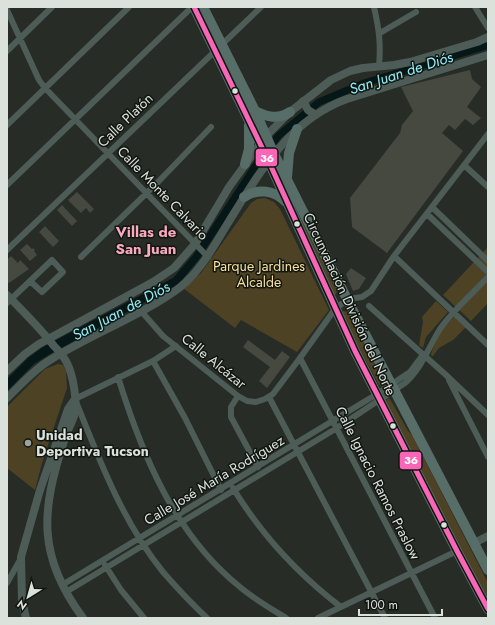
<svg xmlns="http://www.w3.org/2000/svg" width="495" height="625" viewBox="0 0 495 625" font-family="Jost,sans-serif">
	<rect width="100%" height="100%" fill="#272c27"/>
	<path fill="#4d4224" d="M265 198 274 202 280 209 329 310 297 352 241 320 235 328 183 288 201 273 251 203 257 199Z
		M291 198 337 291 336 294 334 295Z
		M488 247V303L471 321 443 295Z
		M436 301 448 312 426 337 423 348 419 345 423 322 422 317Z
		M343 311 348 312 384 383 383 387 379 385 342 316Z
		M455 316 466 327 453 340 439 348 432 357 431 354 439 333Z
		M58 364 63 365 66 371 67 388 42 463 35 490 7 468V407L45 369Z
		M387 398 390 399 408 431 412 435 488 583V600L386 402Z"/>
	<path fill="#061718" d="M488 42V49L364 87 321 105 281 138 262 164 200 258 182 280 175 286 50 354 34 364 7 391V379L28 358 43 347 173 278 193 255 257 157 276 133 317 99 362 80Z"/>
	<path fill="#45493f" d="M470 70 472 79 481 87 467 107 481 118 473 125 465 119 455 130 449 125 442 133 463 151 387 253 352 227 350 198 400 133 402 125 413 111 401 87Z
		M77 192 94 209 90 213 86 208 81 213 68 200Z
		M62 205 77 221 72 226 57 210Z
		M45 226 59 241 53 247 39 232Z
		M27 244 32 249 33 248 35 250 34 251 37 255 30 261 20 250Z
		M11 256 18 263 20 260 29 269 9 283 7 282V260Z
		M351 268 366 278 359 289 353 291 346 274Z
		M248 340 275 360 282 351 290 357 267 388 259 381 270 367 243 347Z"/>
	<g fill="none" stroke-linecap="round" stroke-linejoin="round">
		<path stroke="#4d5c57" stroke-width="6" d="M374 7C379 29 381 44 379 66
			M475 7 488 28
			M7 10 39 80 45 88 208 257
			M380 33 416 12
			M7 51 52 7
			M7 125 129 7
			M464 165 488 187
			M7 185 192 7
			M432 207 488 261
			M427 214 488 272
			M7 250 261 7
			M394 256 488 345
			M81 257 158 182 211 127
			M7 303 52 260 63 272 42 292 30 281
			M369 306 446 375 488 415
			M141 311 163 336 238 396 247 401 256 402 265 399 273 394 300 358 335 309 348 299 362 297 371 291 394 256 488 134
			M176 346 153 361 75 399C99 459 122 521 163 572 177 588 192 604 207 618
			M300 358 435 618
			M153 361 185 418 221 490
			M118 377C142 455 175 535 240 587 254 599 270 608 286 618
			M449 380 488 457
			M238 396 231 407V417L258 467
			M269 397 385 618
			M233 488C261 534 298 574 341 607
			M105 565 121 590 144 618
			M7 583 20 560
			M62 585 377 394 410 372 422 356
			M66 592 337 428 405 383C422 368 428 348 440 329 453 310 472 294 488 277
			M318 618 457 551"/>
		<path stroke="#4d5c57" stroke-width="8" d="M303 101 308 110 316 115
			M7 295C23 311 40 328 54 346 59 351 64 357 67 363 73 375 78 402 74 416 71 425 66 433 64 441 41 511 37 556 83 618
			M7 371 25 354 39 344 153 282 174 268 195 244 229 187 266 136 290 112 331 80 350 71 363 68 394 65 410 62 477 42 488 37
			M7 398C21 385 33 370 50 360 82 340 118 325 151 306 163 299 176 292 186 282 204 265 215 244 228 223 258 174 290 119 347 99L488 55
			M474 543 488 536
			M26 618 22 601 21 557 40 490 54 450 68 409 75 399"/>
		<path stroke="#576d68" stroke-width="10" d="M194 7 269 162 355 351 457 551 488 609
			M203 7 255 111 274 154 351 307 488 570
			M255 111C267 117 278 120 290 112
			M245 164 249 149V125
			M287 177 289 153 297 129
			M244 197C258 188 274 190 286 202"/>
		<defs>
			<path id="bus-1" d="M194 7 269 162 355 351 457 551 488 609"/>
		</defs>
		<use href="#bus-1" stroke="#111611" stroke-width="8"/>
		<use href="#bus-1" stroke="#fa66b7" stroke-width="5"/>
	</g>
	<g fill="#dbe2dc" stroke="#111611" stroke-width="1.5">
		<circle cx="235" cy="91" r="3.5"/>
		<circle cx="297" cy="224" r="3.5"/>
		<circle cx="393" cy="426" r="3.5"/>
		<circle cx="444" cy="525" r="3.5"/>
	</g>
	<circle fill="#9ca29d" stroke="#111611" stroke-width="1.5" cx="28" cy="443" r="4"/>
	<g text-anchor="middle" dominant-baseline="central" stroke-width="3" stroke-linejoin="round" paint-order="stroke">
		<g font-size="14" fill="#dbe2dc" stroke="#111611">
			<text transform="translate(125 120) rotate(-44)">Calle Platón</text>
			<text transform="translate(163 193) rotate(46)">Calle Monte Calvario</text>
			<text transform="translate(350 304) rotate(65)">Circunvalación División del Norte</text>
			<text transform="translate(214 361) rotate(39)">Calle Alcázar</text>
			<text transform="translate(214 480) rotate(-31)">Calle José María Rodríguez</text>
			<text transform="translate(378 483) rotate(63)">Calle Ignacio Ramos Praslow</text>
		</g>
		<g font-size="14" fill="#fce099" stroke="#111611">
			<text x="259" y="266">Parque Jardines<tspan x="259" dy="16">Alcalde</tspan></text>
		</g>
		<g font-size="14" font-weight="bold" fill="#dbe2dc" stroke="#111611" text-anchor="start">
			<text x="36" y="435">Unidad<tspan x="36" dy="16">Deportiva Tucson</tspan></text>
		</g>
		<g font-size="15" font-style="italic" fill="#8deffc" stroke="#111611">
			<text transform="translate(401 73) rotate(-18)">San Juan de Diós</text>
			<text transform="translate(121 311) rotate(-28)">San Juan de Diós</text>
		</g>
		<g font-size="15" font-weight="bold" fill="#fba9c1" stroke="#111611">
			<text x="146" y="232">Villas de<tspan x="146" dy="17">San Juan</tspan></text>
		</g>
	</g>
	<g stroke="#111611" stroke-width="1.5">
		<rect x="255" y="148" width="23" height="19" rx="4" fill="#fa66b7"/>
		<rect x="399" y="451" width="23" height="19" rx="4" fill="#fa66b7"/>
	</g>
	<g font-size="11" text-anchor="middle" font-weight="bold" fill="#fff">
		<text x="267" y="162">36</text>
		<text x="411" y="464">36</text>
	</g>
	<rect width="495" height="625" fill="none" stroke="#dbe2dc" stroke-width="16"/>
	<g transform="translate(28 597) rotate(217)" stroke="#111611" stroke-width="3" paint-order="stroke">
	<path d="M0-3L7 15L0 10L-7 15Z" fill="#dbe2dc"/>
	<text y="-6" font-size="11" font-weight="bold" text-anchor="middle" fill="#dbe2dc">N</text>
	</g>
	<path d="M359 609v6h83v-6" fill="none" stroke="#dbe2dc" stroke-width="2"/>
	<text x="365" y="609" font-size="12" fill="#dbe2dc" stroke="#111611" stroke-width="3" paint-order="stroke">100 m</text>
</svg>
